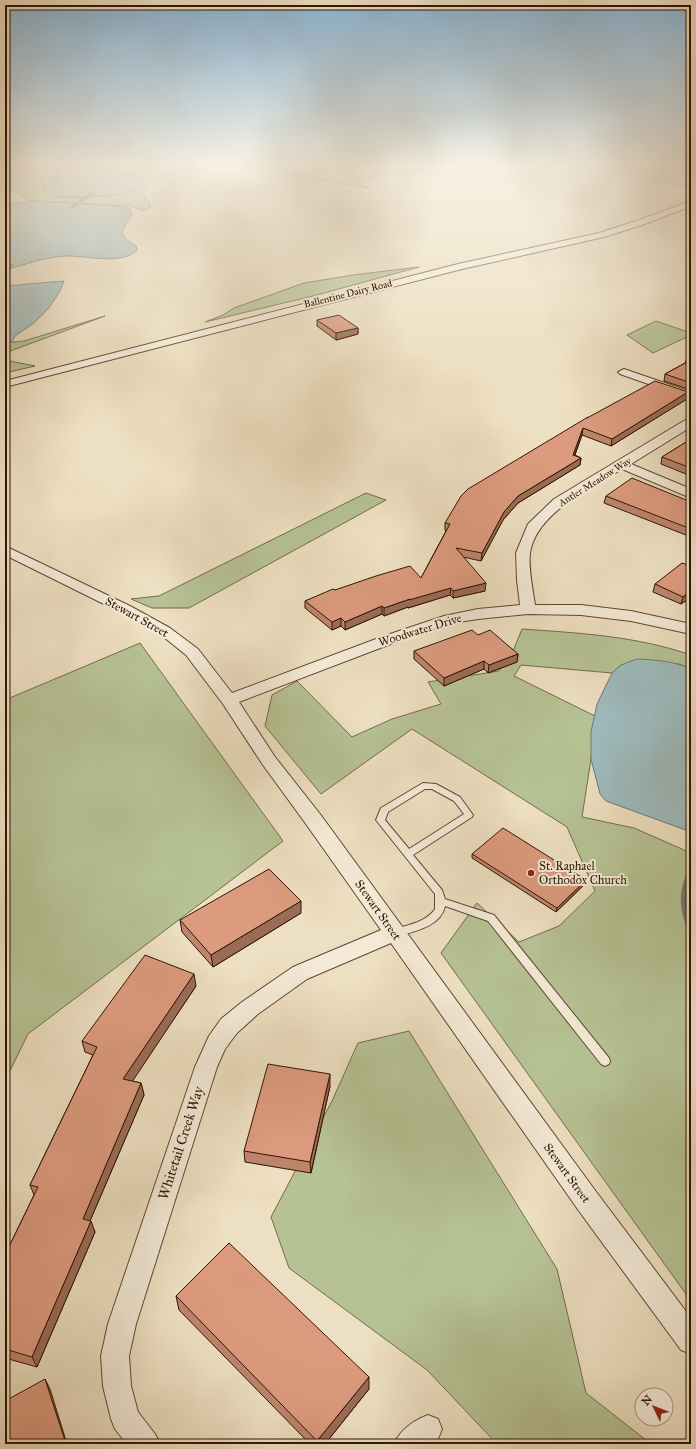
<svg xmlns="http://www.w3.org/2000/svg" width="696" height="1449" viewBox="0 0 696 1449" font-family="'IM FELL Great Primer',serif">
	<rect width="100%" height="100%" fill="#eddfc1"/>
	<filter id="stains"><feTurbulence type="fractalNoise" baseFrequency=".005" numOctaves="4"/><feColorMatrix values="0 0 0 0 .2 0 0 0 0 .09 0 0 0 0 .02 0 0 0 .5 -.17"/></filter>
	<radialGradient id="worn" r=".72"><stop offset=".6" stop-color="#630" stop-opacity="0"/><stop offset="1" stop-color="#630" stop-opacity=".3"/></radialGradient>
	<path fill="#b6c294" stroke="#746b4b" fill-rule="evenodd" d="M23 165H193C172 177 157 171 142 192L151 206 144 211 132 206 32 201 11 190 5 192V172ZM56 176 121 194C106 196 66 201 52 195 49 194 46 192 44 190L45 185 39 181Z
		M256 165H403L420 168 423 171H401L406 173 404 176 388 173 385 176 370 173 376 176 358 183 368 188 281 173Z
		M598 165H691V188L676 186Z
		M419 267 313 296 205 322 223 315 234 308 304 283 353 275Z
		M105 316 5 353V343L24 341Z
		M656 321 691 333V335L653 353 627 335Z
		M5 360 35 366 5 373Z
		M366 493 386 500 189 608H152L131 599 159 596Z
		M522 629C579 633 636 636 691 655V669L679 664 621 665 612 673 521 665 514 676 595 716 591 759 582 817 634 828 691 853V1301L441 953 477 903 519 942 559 926 595 891 567 827 412 729 321 794 265 726 272 695 297 681 352 737 392 719 441 704 428 682 499 671 513 651Z
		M140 643 283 841 28 1034 5 1081V700Z
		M409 1031 557 1269 586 1393 651 1444H497L427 1370 289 1268 271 1217 332 1101 358 1043Z"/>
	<path fill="#9dbabc" stroke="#727872" d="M64 172C90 172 117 172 143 175L144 178 143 184 138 188 121 194 108 196 67 197 52 196 44 190 45 185 51 184 49 182 57 175Z
		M35 201 108 205 129 208 132 214C123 230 115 234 136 246L137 250C122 266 84 255 65 256 44 257 25 265 5 270V205L15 203Z
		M64 281 60 291 48 309 34 323 15 336 12 342H5V286Z
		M637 659C656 660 674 661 691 669V832L606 801 600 794 591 759V732L597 704 612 673 621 665Z"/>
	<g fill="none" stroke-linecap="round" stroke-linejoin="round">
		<path stroke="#727872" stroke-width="3" d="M125 177 133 174 142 165
			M71 208 92 193
			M5 281 6 270 12 265"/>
		<path stroke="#727872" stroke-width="7" d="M691 872C682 892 682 908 691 928"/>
		<defs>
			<path id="service" d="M423 783 436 784 460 797 473 815 472 817 413 855 442 890 445 899 494 915 609 1058 610 1061 609 1064 605 1066 601 1064 488 921 445 906C441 927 412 932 395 937L392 936 390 933 392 930C407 925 425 923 435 909V894L376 820 381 808ZM425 789H432L454 801 464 814 409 849 385 820 388 812Z"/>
			<path id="minor" d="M691 201V206L642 225 604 237 462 269 5 387V381L458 264 599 233 636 221Z
				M624 369 691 392V399L620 374 618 372Z
				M691 418V427L631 464 691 489V498L622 469C590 489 536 513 530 553 528 568 533 590 535 605H581L631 611 691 624V634L631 621 581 615 528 614 478 619 452 623 396 642 239 702 275 757 320 814 597 1193 691 1318V1354L681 1350 579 1211 391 943 307 979 258 1014 237 1033 225 1049 217 1067 136 1324 129 1356 131 1386 138 1412 155 1434 160 1444H127L115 1429 111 1419 103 1386 101 1356 108 1324 195 1067 209 1036 221 1019 242 1002 293 967 381 930 306 824 263 765 223 704 186 655 160 634 120 612 5 555V546L130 606 170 628 198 649 232 693 384 636 444 616 478 609 520 605 517 580 516 553 528 524 554 499 687 419Z
				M428 1415 438 1419 442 1429 438 1439 432 1444H394C401 1429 413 1421 428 1415Z"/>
		</defs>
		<use href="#service" stroke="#604732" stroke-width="2"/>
		<use href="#minor" stroke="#604732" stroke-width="2"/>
		<use href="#service" fill="#f3ead7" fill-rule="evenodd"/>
		<use href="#minor" fill="#f3ead7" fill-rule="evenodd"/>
	</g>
	<path fill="#bd856c" stroke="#311402" d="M317 320 358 328V334L336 340 317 326Z
		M691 357V390L664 381 665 374 685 363 686 360Z
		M687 399 611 446 582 435 575 455 581 458 580 465 518 503 503 520 481 561 463 557 485 591 453 598 450 595 408 608V607L384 616 382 614 345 630 341 626 332 630 305 608V601L335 590 421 578 446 531 445 530V523L588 418Z
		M691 439V476L661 464 662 457Z
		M606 496 691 502V537L604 503Z
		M691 566V601L687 600 681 604 653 592 655 584Z
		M478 635 518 654 517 662 488 673 484 669 444 686 414 659V651Z
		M472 854 585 884 556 912 472 858Z
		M301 913 213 967 182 932 180 920Z
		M196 986 132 1081 141 1083 144 1095 90 1221 95 1232 37 1367 5 1358V1255L34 1195 30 1185 93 1055 85 1052 82 1041Z
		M330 1086 311 1173 245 1162 244 1151Z
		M176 1296 369 1389 325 1444H310L179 1310Z"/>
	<path fill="#9a6c58" stroke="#311402" d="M5 165H9V166L5 167Z
		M358 328V334L336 340V333Z
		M688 392 687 399 611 446 612 439Z
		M583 428 582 435 572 462 573 455Z
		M581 458 580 465 518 503 503 520 481 561 482 553 504 512 518 496Z
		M486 583 485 591 453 598V591Z
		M451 588 450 595 408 608V607L384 616V608L410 599Z
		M689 592 687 600 681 604 683 597Z
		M382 606V614L345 630V622Z
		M341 618V626L332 630V622Z
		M518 654 517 662 488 673 489 665Z
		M484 661V669L444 686V678Z
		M586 880 585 884 556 912 557 908Z
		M301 901V913L213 967 211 955Z
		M194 974 196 986 126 1091 123 1079Z
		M330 1074V1086L311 1173 310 1162Z
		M141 1083 144 1095 86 1230 83 1219Z
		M91 1221 95 1232 37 1367 32 1357Z
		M369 1377V1389L325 1444H317V1441Z
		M45 1379 50 1389 67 1444H66Z"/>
	<path fill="#dc9b7e" stroke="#311402" d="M339 315 358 328 336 333 317 320Z
		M691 357V383L665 374 689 361 686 360Z
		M655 381 688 392 612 439 583 428 573 455 581 458 518 496 504 512 482 553 456 548 486 583 453 591 451 588 409 600 410 599 384 608 382 606 345 622 341 618 332 622 305 601 333 589 335 590 376 576 410 566 421 578 450 524 445 523 461 496 468 489 588 417 587 418Z
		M691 439V468L662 457Z
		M632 478 691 502V529L606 496Z
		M682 563 691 566V593L689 592 683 597 655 584Z
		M472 630 478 635 490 630 518 654 489 665 484 661 444 678 414 651Z
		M503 828 586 880 557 908 472 854Z
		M269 869 301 901 211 955 180 920Z
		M145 955 194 974 123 1079 141 1083 83 1219 91 1221 32 1357 5 1349V1255L38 1187 30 1185 97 1047 82 1041Z
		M268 1064 330 1074 310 1162 244 1151Z
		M229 1243 369 1377 317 1441 176 1296Z
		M45 1379 66 1444H5V1401Z"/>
	<linearGradient id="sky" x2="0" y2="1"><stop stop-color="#8ab6d6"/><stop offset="0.45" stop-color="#f7f1e3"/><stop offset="1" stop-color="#f7f1e3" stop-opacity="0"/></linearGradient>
	<rect width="696" height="368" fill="url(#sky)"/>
	<circle fill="#8f2418" stroke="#f3ead7" stroke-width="1.5" cx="531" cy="873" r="4"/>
	<g text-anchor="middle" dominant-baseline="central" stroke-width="4" stroke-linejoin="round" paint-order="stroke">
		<g font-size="10" fill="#311402" stroke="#f3ead7">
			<text transform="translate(348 294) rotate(-14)">Ballentine Dairy Road</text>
			<text transform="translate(595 482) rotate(-32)">Antler Meadow Way</text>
		</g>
		<g font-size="12" fill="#311402" stroke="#f3ead7">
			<text transform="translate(137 617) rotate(29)">Stewart Street</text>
			<text transform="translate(420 630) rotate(-17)">Woodwater Drive</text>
			<text transform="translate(378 910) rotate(55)">Stewart Street</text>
			<text transform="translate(567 1173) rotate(54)">Stewart Street</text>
		</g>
		<g font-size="12" fill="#311402" stroke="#f3ead7" text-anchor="start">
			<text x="539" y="866">St. Raphael<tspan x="539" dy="14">Orthodox Church</tspan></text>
		</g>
		<g font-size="14" fill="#311402" stroke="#f3ead7">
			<text transform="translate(181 1143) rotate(-72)">Whitetail Creek Way</text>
		</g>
	</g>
	<rect width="696" height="1449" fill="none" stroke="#eddfc1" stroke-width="20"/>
	<rect x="6" y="6" width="684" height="1437" fill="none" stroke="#311402" stroke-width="2"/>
	<rect x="10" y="10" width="676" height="1429" fill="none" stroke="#311402"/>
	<g transform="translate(654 1407) rotate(313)"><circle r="19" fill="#f3ead7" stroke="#a59482"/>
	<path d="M0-3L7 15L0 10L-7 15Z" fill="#8f2418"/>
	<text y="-6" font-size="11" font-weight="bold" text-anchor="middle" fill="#311402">N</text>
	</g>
	<rect width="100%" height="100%" filter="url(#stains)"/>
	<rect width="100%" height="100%" fill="url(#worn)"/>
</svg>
